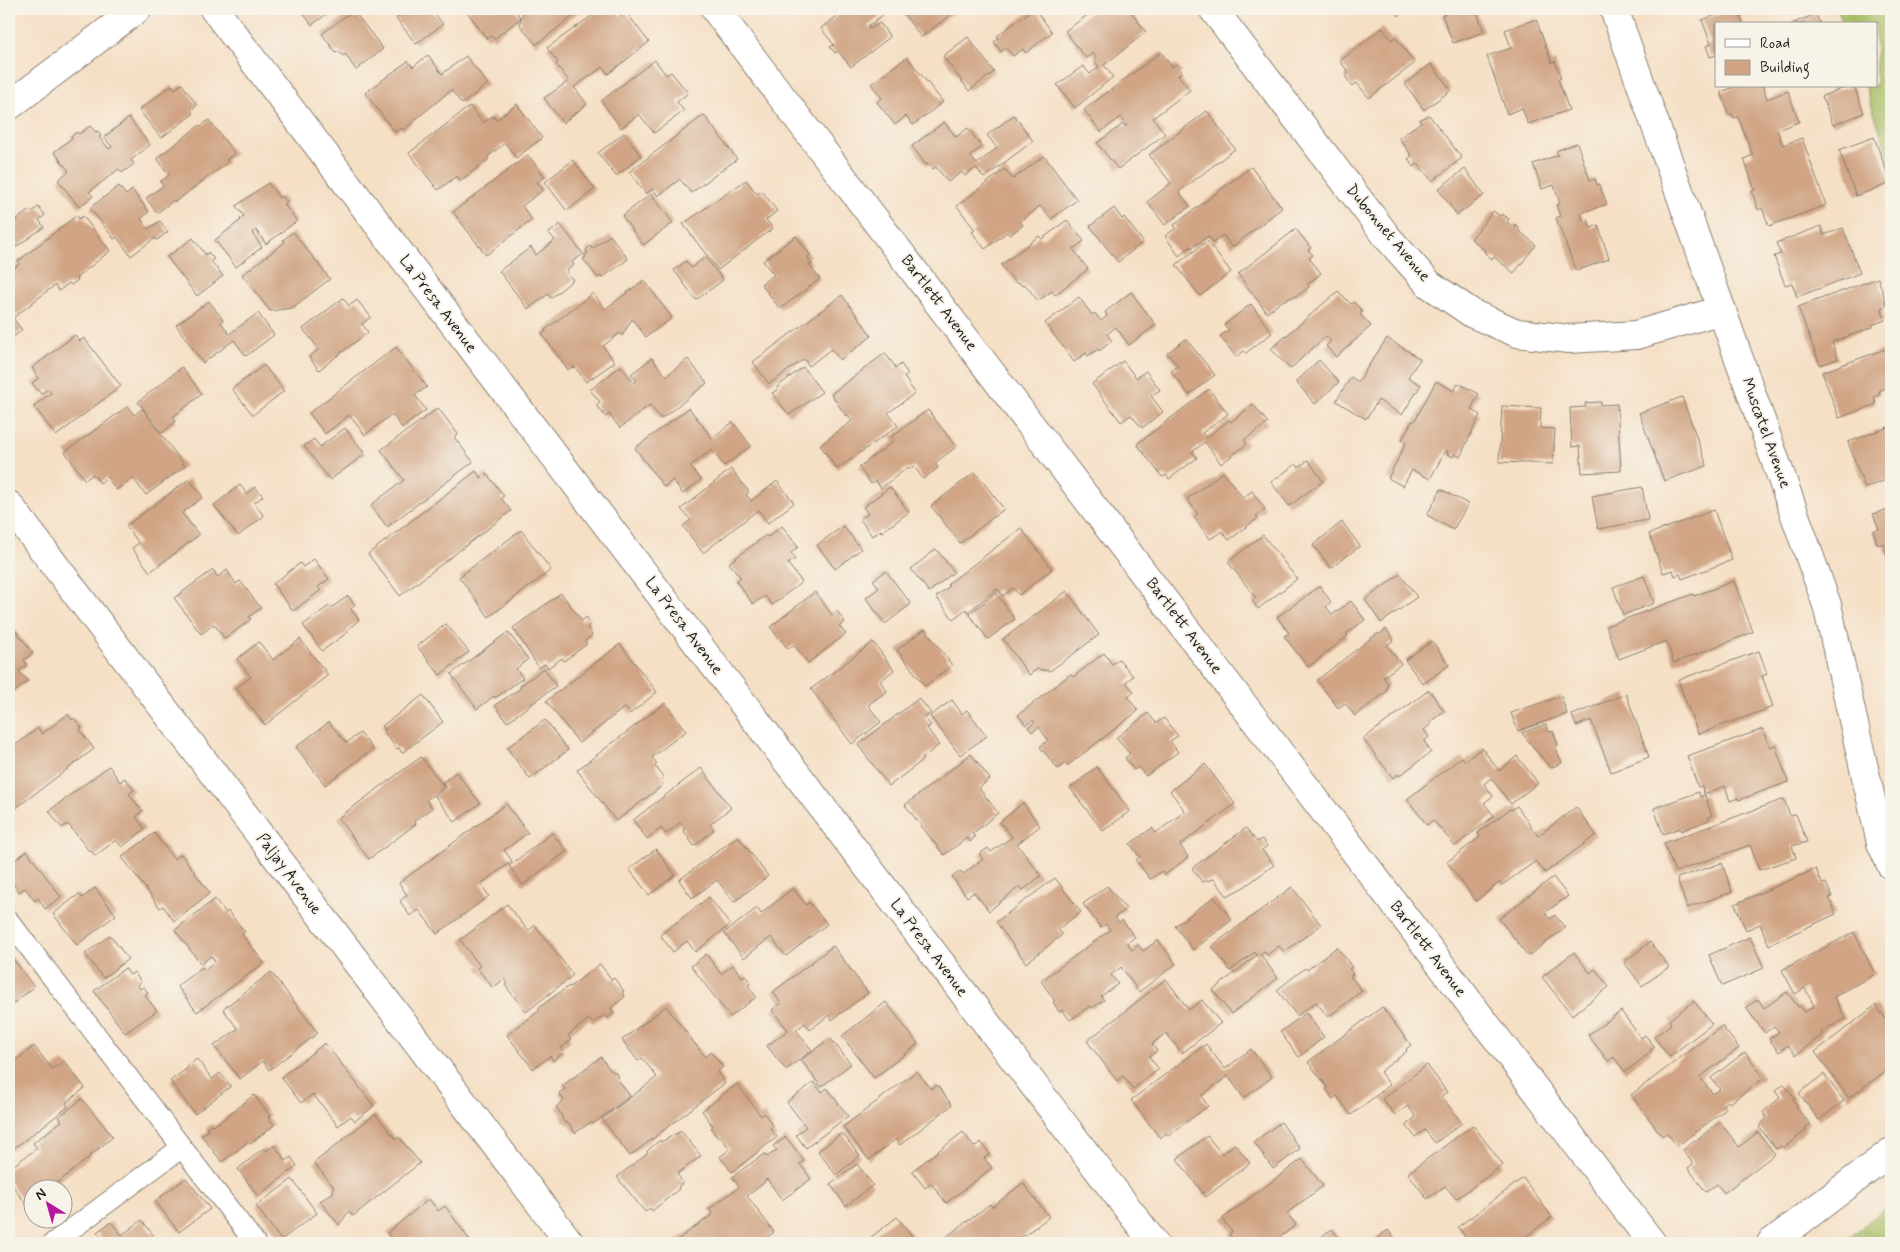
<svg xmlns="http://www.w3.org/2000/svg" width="1900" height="1252" viewBox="0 0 1900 1252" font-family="Mynerve,sans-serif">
	<defs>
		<pattern id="park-tufts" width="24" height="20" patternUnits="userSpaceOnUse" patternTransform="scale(1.25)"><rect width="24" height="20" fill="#a6bd62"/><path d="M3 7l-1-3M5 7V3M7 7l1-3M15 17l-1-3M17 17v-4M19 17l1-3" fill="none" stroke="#8ea254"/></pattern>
	</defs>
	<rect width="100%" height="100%" fill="#f7f3e8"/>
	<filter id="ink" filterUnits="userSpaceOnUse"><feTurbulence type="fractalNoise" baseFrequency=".02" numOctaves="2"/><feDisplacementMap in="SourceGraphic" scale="10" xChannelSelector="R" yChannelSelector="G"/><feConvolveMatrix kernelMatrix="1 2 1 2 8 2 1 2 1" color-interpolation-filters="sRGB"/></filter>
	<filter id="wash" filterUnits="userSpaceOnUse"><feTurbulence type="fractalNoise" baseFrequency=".0096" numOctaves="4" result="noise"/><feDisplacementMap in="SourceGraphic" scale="20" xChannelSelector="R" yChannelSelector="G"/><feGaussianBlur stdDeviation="1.12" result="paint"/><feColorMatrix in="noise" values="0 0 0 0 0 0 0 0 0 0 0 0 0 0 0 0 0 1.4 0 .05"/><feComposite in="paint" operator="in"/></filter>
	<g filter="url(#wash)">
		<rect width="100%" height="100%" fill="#f5dfc5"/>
		<path fill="#a6bd62" stroke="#616c3f" d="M1838 9H1891V163L1865 86H1876V24H1843Z"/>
		<path fill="url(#park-tufts)" stroke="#616c3f" d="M1891 1204V1243H1842Z"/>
		<g id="blocks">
			<path fill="#d0a484" d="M300 9H333L312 25Z
				M408 9H431L443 24 416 44 396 18Z
				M471 9H514L521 18 494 39 491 36 487 39 468 13Z
				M521 9H582L536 45 520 25 523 11Z
				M601 9H616L621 16 626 12 649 42 608 74 603 67 574 87 587 104 563 123 544 98 569 81 556 64 558 62 547 48Z
				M847 9H880L884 14 868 26 870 29 880 23 890 37 851 67 838 51 835 53 830 47 834 45 821 28Z
				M908 9H959L921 37 903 13Z
				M1033 9H1035L1052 32 1026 53 1023 49 1013 56 1006 48 1001 52 994 42 998 38 997 36Z
				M1096 9H1129L1146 32 1104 65 1113 77 1075 108 1057 85 1083 66 1090 74 1099 67 1094 60 1097 58 1093 53 1086 58 1065 31Z
				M1394 9H1408L1399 16Z
				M1458 9H1476L1484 32 1453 43 1442 15Z
				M1732 9H1738L1743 24H1716V55L1710 57 1706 46 1711 44 1702 20Z
				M353 10 383 49 356 70 345 54 343 56 339 51 336 53 322 34Z
				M1816 14 1820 24H1791Z
				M1536 19 1552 63 1555 61 1561 78 1558 79 1569 110 1528 124 1522 108 1507 114 1487 56 1511 48 1505 30Z
				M1382 28 1392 40 1395 37 1415 63 1369 98 1357 83 1352 86 1345 76 1349 73 1340 61Z
				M968 37 994 72 969 91 943 56Z
				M1161 52 1172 67 1176 64 1182 72 1178 75 1190 90 1153 118 1165 134 1118 169 1097 143 1123 124 1125 127 1127 125 1121 117 1101 132 1084 110Z
				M428 55 442 74 466 56 488 84 462 104 451 90 403 130 401 128 395 132 365 93 408 61 413 67Z
				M907 57 943 102 913 125 906 116 895 125 877 102 882 98 871 84Z
				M655 60 666 75 671 72 688 93 677 102 684 111 654 133 639 114 621 128 601 101Z
				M1431 64 1451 90 1424 110 1405 84Z
				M182 84 197 105 191 110 193 114 161 138 139 110 172 85 175 89Z
				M1737 86H1763L1767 99 1788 91 1799 122 1777 130 1783 145 1802 138 1826 205 1769 226 1762 208 1758 210 1752 191 1755 190 1744 159 1753 155 1738 117 1734 118 1732 114 1729 115 1721 92Z
				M1849 86H1854L1864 113 1833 125 1822 96Z
				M517 104 542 138 516 158 505 143 487 157 489 159 460 181 457 176 438 190 409 153 470 106 483 123 493 116 496 120Z
				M1207 111 1235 149 1179 192 1190 206 1165 225 1147 202 1171 183 1149 155Z
				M704 115 737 159 691 193 680 179 658 196 653 189 646 194 629 172Z
				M1014 115 1033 141 984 178 976 168 965 176 962 172 948 182 936 167 933 169 929 164 926 165 912 146 944 122 956 137 968 128 982 147 970 156 977 164 997 148 987 135Z
				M1429 115 1462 158 1432 181 1418 164 1414 167 1408 159 1412 156 1399 138 1421 122 1419 120Z
				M129 118 150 145 131 160 134 164 122 173 119 169 89 192 93 196 79 207 58 180 69 171 54 152 72 138 71 136 77 132 79 134 90 126 96 132 98 131 101 136 99 137 109 149 112 147 104 137Z
				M209 120 235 154 226 160 228 162 175 202 174 200 157 213 146 198 163 186 160 182 169 175 157 158 200 125 201 126Z
				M624 133 641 156 616 176 598 153Z
				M1874 137 1891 183 1856 196 1839 150Z
				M1577 143 1590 180 1595 179 1597 185 1599 184 1607 204 1581 213 1583 220 1587 219 1591 228 1598 225 1609 259 1576 271 1556 218 1560 216 1556 205 1560 204 1554 185 1542 189 1533 164 1558 155 1556 151Z
				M528 155 545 177 537 182 543 190 522 206 532 220 486 255 453 212Z
				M1044 156 1077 200 1051 219 1040 206 1020 222 1023 225 1010 235 1007 232 985 249 972 232 975 230 957 206 1005 169 1013 179Z
				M573 160 595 189 567 211 545 182Z
				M1251 167 1282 208 1232 247 1223 235 1213 243 1208 236 1192 248 1191 246 1179 256 1165 236 1176 228 1174 225Z
				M1465 169 1484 195 1457 215 1438 189Z
				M746 180 757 194 762 191 777 211 766 220 773 228 718 270 683 224Z
				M268 183 279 198 282 196 287 202 284 204 297 221 266 244 256 230 252 233 262 247 236 267 215 240 241 220 240 219 244 216 236 206Z
				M119 186 126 195 132 190 149 212 141 219 148 229 160 221 168 232 157 240 155 238 131 256 117 237 114 239 90 208Z
				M651 194 673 223 643 245 622 216Z
				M38 207 45 215 39 220 44 227 9 252V210L16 220 30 210 32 212Z
				M1114 208 1122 219 1124 217 1143 242 1118 262 1090 226Z
				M1493 211 1500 216 1502 214 1509 219 1507 222 1513 227 1515 224 1520 228 1518 230 1536 245 1514 273 1494 257 1492 259 1484 252 1485 250 1471 239Z
				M77 215 79 219 83 216 110 251 76 278 78 280 71 285 69 283 59 291 55 285 13 318 22 330 9 341V272L19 264 17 262Z
				M1067 220 1084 241 1073 249 1088 269 1055 295 1052 291 1038 301 1025 284 1022 286 1019 282 1017 284 1001 265 1039 236 1042 239Z
				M560 224 583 254 572 262 574 265 566 271 573 280 551 298 548 294 528 309 499 271 531 247 536 255 555 240 549 233Z
				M1821 226 1824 235 1843 228 1860 273 1797 297 1792 283 1785 285 1774 256 1781 254 1776 243Z
				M1296 229 1311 248 1308 250 1313 255 1309 258 1321 273 1308 284 1309 287 1300 294 1282 301 1267 313 1238 274Z
				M293 232 330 279 292 308 270 311 242 275 285 242 283 240Z
				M610 235 628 259 602 278 600 276 598 278 583 259 586 257 584 255 588 253 586 250 590 246 592 249Z
				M796 236 810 255 807 257 812 264 809 265 820 279 780 309 761 284 774 275 763 261Z
				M193 238 206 255 208 252 214 259 211 261 223 276 197 296 167 257Z
				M1207 241 1231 272 1200 296 1176 265Z
				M705 257 723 280 696 300 674 270 686 261 691 268Z
				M1878 278 1887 306 1881 308 1885 320 1872 325 1873 327 1832 342 1838 359 1820 365 1798 307Z
				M644 280 672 318 646 337 632 319 622 336 620 333 603 346 615 362 586 382 575 367 574 368 572 367 568 370 542 334 546 331 545 330 593 293 605 309Z
				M1338 291 1351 304 1354 302 1363 312 1360 314 1371 326 1336 357 1326 346 1331 341 1326 336 1290 369 1271 349Z
				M1131 292 1156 325 1129 345 1116 327 1107 334 1112 341 1099 351 1098 349 1088 356 1086 353 1074 362 1045 323 1079 297 1092 315 1095 313 1101 321 1107 316 1105 312Z
				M842 295 872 336 840 360 831 349 809 366 804 359 769 384 753 362Z
				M343 298 349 306 357 300 371 317 362 324 368 332 319 370 309 357 319 349 303 329Z
				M209 301 223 320 221 322 229 334 258 313 274 335 246 356 234 340 203 363 176 325Z
				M1251 304 1272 333 1246 353 1244 351 1236 357 1220 336 1229 330 1224 325Z
				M75 335 80 341 84 338 121 386 56 436 34 406 51 393 48 389 41 394 32 383 39 378 32 368Z
				M1387 338 1420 359 1408 377 1421 385 1402 415 1378 400 1366 419 1336 401 1351 377 1358 382Z
				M1186 339 1215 375 1189 395 1171 371 1178 366 1167 353Z
				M396 347 427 387 415 395 426 410 402 428 392 414 365 435 349 415 325 434 309 413Z
				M1891 347V386L1879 391 1880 394 1874 397 1876 404 1839 418 1822 372Z
				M885 353 896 368 901 364 908 374 904 377 915 393 888 413 898 426 837 469 820 445 852 421 847 414 846 416 831 394Z
				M652 358 666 376 688 359 707 383 661 419 650 405 620 428 609 414 606 417 596 405 600 402 590 390 621 366 634 383 637 381 631 374Z
				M1319 360 1339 382 1315 404 1296 382Z
				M1123 361 1136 378 1146 371 1160 390 1151 396 1163 412 1142 428 1131 415 1121 422 1092 384Z
				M264 365 284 391 253 415 232 389Z
				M182 367 202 394 173 417 176 421 162 433 138 402Z
				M803 367 822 392 789 415 772 393 778 389 777 387Z
				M1436 381 1454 391 1458 383 1479 394 1471 409 1480 415 1460 457 1454 454 1453 457 1447 454 1448 451 1446 450 1430 479 1412 470 1403 486 1388 478 1406 443 1402 440 1412 421 1414 422Z
				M1209 389 1228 414 1202 433 1206 438 1229 420 1231 422 1253 404 1268 423 1244 440 1247 444 1221 464 1205 442 1192 452 1197 458 1169 479 1166 475 1162 477 1137 444Z
				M1682 397 1707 466 1664 481 1639 413Z
				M1601 402V405L1617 404 1621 471 1582 473 1580 446 1572 447 1570 408 1586 407 1585 403Z
				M128 406 134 415 142 409 185 466 146 495 133 478 116 490 107 477 100 483 93 474 85 480 65 452Z
				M1502 406 1541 408 1540 428 1555 429 1553 464 1499 462Z
				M438 408 458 434 454 437 473 462 387 527 371 505 404 480 381 450Z
				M689 408 712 438 733 422 751 446 724 466 712 450 690 466 701 480 683 494 673 480 664 487 635 448Z
				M928 410 956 447 935 463 938 468 923 479 914 466 910 469 908 467 881 488 876 481 871 484 859 467 894 441 891 437Z
				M1891 426V478L1865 488 1848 442Z
				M345 428 365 454 330 480 304 446 314 439 320 447Z
				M1308 460 1323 481 1289 506 1271 482 1296 464 1299 467Z
				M731 469 749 492 746 494 751 501 777 481 794 503 768 523 758 510 703 553 683 526 691 520 681 509Z
				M476 471 481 478 486 473 504 496 501 498 511 511 400 596 368 554Z
				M975 472 1004 509 960 543 931 506Z
				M1223 472 1243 498 1252 491 1265 509 1256 516 1258 518 1229 540 1222 531 1210 539 1194 517 1198 514 1187 499Z
				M189 479 203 497 182 513 199 535 150 572 132 548 139 543 126 526Z
				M240 485 247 494 255 487 263 496 254 503 264 516 238 536 214 505Z
				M890 487 909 512 882 532 881 530 872 536 860 519 868 514 863 507Z
				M1642 487 1648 520 1598 529 1592 496Z
				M1441 489 1468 504 1453 530 1427 515Z
				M1891 508V559L1889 560 1883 543 1878 545 1873 531 1879 529 1873 514Z
				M1714 510 1732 560 1682 579 1680 574 1675 576 1673 570 1663 573 1649 534Z
				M1342 522 1360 546 1331 568 1313 545Z
				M782 526 798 547 791 553 795 559 788 564 802 582 772 605 765 596 753 604 736 581 741 578 729 563 766 535 768 537Z
				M843 526 861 549 835 569 817 545Z
				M1021 528 1052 569 1019 595 1013 588 1003 596 997 589 968 612 966 609 953 619 936 597 949 587 948 584Z
				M521 530 551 570 489 617 459 577Z
				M1263 535 1297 579 1258 609 1252 601 1256 598 1228 562Z
				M936 549 954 572 929 592 911 569Z
				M314 559 329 579 318 587 321 590 293 611 273 584 300 563 303 567Z
				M213 570 218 577 227 570 236 584 240 581 261 608 249 617 251 619 225 639 214 624 201 634 174 598Z
				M886 571 911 604 885 624 866 598 879 588 873 580Z
				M1400 574 1417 597 1381 623 1365 600Z
				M1644 576 1654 603 1623 615 1613 587Z
				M1734 581 1753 632 1674 663 1666 641 1619 659 1606 626 1693 594 1694 596Z
				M1320 586 1331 602 1326 606 1332 615 1351 601 1365 620 1346 634 1348 636 1308 667 1284 636 1289 633 1277 617Z
				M1067 591 1099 635 1050 671 1037 669 1029 675 1003 639Z
				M815 592 832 615 837 611 845 622 839 626 846 634 808 663 794 645 788 649 770 627Z
				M561 593 582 621 586 617 591 624 587 628 592 635 585 641 587 644 564 661 562 658 548 668 545 664 539 668 513 628Z
				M996 593 1015 619 988 639 969 614Z
				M348 596 355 605 351 609 359 620 347 630 348 632 322 651 303 625 329 606 331 608Z
				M9 622 33 653 24 660 27 665 19 671 28 681 9 696Z
				M446 624 469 652 440 675 417 646Z
				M925 629 952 665 925 686 897 650Z
				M1386 629 1394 640 1387 645 1401 664 1383 677 1388 683 1386 692 1355 716 1345 703 1338 708 1317 680 1378 633 1379 635Z
				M508 632 528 659 516 669 523 678 495 698 494 696 477 709 451 674Z
				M300 639 328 675 265 725 236 688 251 677 237 659 259 642 273 660Z
				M1432 641 1449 665 1423 684 1405 660Z
				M873 642 894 670 880 681 887 691 868 705 881 722 852 744 811 689Z
				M620 644 657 692 630 714 625 707 579 743 546 701Z
				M1759 651 1767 674 1762 676 1773 707 1698 734 1678 680Z
				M1104 653 1112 664 1119 659 1133 676 1126 682 1134 692 1128 697 1138 711 1067 766 1065 763 1058 769 1040 747 1048 740 1039 727 1032 732 1028 727 1035 722 1033 720 1026 725 1018 715 1071 674 1073 677Z
				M544 668 556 686 507 722 495 705 521 688 520 686Z
				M1429 690 1444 711 1430 722 1431 724 1424 730 1429 737 1424 741 1431 752 1399 776 1398 774 1393 778 1363 739Z
				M1626 694 1649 757 1611 772 1591 720 1576 726 1572 715Z
				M423 695 443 722 402 753 399 748 397 749 383 731 386 730 382 726Z
				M1561 696 1567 714 1518 731 1511 713Z
				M919 698 931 713 924 718 931 725 927 728 939 745 922 758 923 760 889 786 858 745Z
				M952 700 962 714 967 710 987 736 960 755 930 716Z
				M665 703 686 731 652 757 657 764 655 766 663 776 662 786 616 821 577 770Z
				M1148 713 1156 723 1164 718 1178 736 1170 741 1178 752 1146 776 1138 767 1134 770 1125 758 1130 754 1116 738Z
				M68 714 72 720 74 718 82 728 80 730 94 749 12 811 9 806V750L38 728 42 734Z
				M545 720 568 750 530 779 507 748Z
				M329 722 346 743 360 733 373 749 325 785 296 747Z
				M1546 724 1549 732 1553 731 1558 745 1555 746 1562 763 1550 768 1522 733Z
				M1763 729 1770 747 1775 745 1788 782 1739 800 1738 798 1730 801 1725 786 1704 794 1702 786 1698 787 1687 756Z
				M1482 748 1499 771 1517 756 1538 783 1511 804 1491 778 1484 784 1493 796 1484 803 1494 816 1455 846 1433 820 1427 825 1407 799 1462 757 1465 761Z
				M971 754 990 779 979 788 998 813 972 834 975 837 970 842 967 838 944 855 905 805Z
				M421 757 444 787 426 800 432 808 414 821 416 824 369 859 338 818Z
				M1205 764 1235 804 1180 845 1188 857 1165 875 1162 871 1150 879 1136 860 1140 857 1130 844 1152 828 1156 833 1185 811 1170 791Z
				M109 766 120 782 125 778 134 790 129 794 142 811 136 817 145 829 122 847 116 840 95 856 91 850 89 851 68 824 62 828 49 811Z
				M1097 767 1130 811 1103 831 1070 788Z
				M701 768 731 808 710 824 714 830 694 846 683 830 685 829 680 823 666 834 661 828 647 839 633 820Z
				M456 772 480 803 455 822 435 796 446 788 442 783Z
				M1699 792 1700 797 1705 795 1712 816 1708 817 1709 820 1681 831 1680 828 1663 834 1654 808Z
				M1784 799 1790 816 1796 814 1807 842 1792 846 1796 858 1759 870 1750 845 1675 872 1664 843Z
				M1023 803 1040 826 1017 844 1041 876 1023 890 1020 886 989 911 974 892 967 897 952 877 961 871 963 874 983 859 979 854 988 848 991 852 1012 837 1000 822Z
				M506 804 528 833 504 850 512 861 481 884 489 896 437 934 419 910 410 916 400 901 407 895 399 883Z
				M1517 806 1538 836 1576 807 1596 835 1545 873 1536 861 1502 885 1500 882 1476 901 1447 862 1480 837 1478 833 1510 809 1511 810Z
				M1246 828 1257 842 1262 839 1267 846 1262 850 1274 865 1244 887 1227 896 1214 879 1202 882 1192 868Z
				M154 833 174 859 181 854 210 893 174 921 163 906 160 908 122 857Z
				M552 833 567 851 523 885 509 866Z
				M738 836 768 876 734 902 717 880 692 898 679 880Z
				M656 849 675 875 649 895 629 869Z
				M27 851 61 897 45 909 38 898 35 901 25 888 19 892 9 878V865Z
				M1722 863 1732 892 1687 908 1677 878Z
				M1816 869 1822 884 1826 883 1832 897 1829 898 1836 914 1769 945 1760 924 1746 930 1735 904Z
				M1553 877 1568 896 1545 913 1550 919 1555 915 1565 928 1528 956 1499 919Z
				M1055 878 1081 912 1058 929 1062 935 1026 963 996 922Z
				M1107 886 1126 909 1115 917 1119 923 1122 920 1135 937 1127 943 1132 950 1138 945 1143 951 1158 940 1176 964 1139 992 1121 967 1111 975 1118 984 1101 996 1104 1000 1092 1008 1090 1006 1070 1020 1062 1010 1059 1012 1053 1002 1055 1001 1041 981 1110 930 1106 924 1101 928 1083 904Z
				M1292 887 1321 925 1284 952 1279 946 1267 955 1264 951 1260 954 1278 978 1231 1014 1213 990 1257 955 1255 952 1230 971 1212 946Z
				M95 888 116 915 77 945 53 914 79 894 82 898Z
				M793 888 806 905 809 902 827 924 786 956 771 937 744 958 724 933 757 908 761 914Z
				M709 897 730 925 695 952 687 941 673 952 660 935Z
				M1214 897 1232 920 1193 950 1175 926Z
				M215 899 226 913 228 911 245 932 242 934 264 963 197 1012 177 986 202 967 204 970 215 961 211 956 201 964 175 930Z
				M507 904 528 931 535 925 573 975 526 1012 505 985 507 983 504 979 493 988 477 968 480 966 460 940Z
				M1854 932 1875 974 1834 997 1846 1019 1829 1027 1821 1033 1822 1035 1796 1055 1788 1045 1779 1052 1769 1039 1779 1032 1774 1026 1765 1033 1746 1008 1758 999 1764 1008 1787 992 1798 1007 1800 1006 1805 1012 1814 1006 1805 988 1795 994 1782 970Z
				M110 935 128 959 103 978 85 954Z
				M1750 937 1764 968 1722 986 1709 955Z
				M1650 942 1669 967 1642 986 1624 962Z
				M833 946 868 993 832 1020 829 1015 810 1030 805 1023 796 1030 812 1050 786 1070 767 1046 788 1030 772 1010 781 1003 773 992Z
				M1337 947 1352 967 1349 969 1353 974 1350 976 1362 991 1328 1017 1316 1002 1297 1016 1277 990 1305 968 1307 970Z
				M1574 952 1590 973 1595 969 1609 987 1572 1015 1542 977Z
				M9 953 34 987 9 1007Z
				M706 954 721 974 733 965 742 977 745 975 751 983 748 985 756 997 730 1017 691 966Z
				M600 964 612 980 614 978 624 991 622 992 625 997 611 1008 614 1013 607 1018 604 1015 593 1023 589 1019 568 1035 571 1040 561 1048 564 1052 553 1061 550 1056 533 1069 507 1035 540 1010 538 1008 569 986 570 987Z
				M125 968 130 975 134 972 141 982 137 985 140 989 144 987 148 993 145 995 157 1011 125 1033 94 991Z
				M271 972 318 1033 269 1070 263 1061 240 1079 214 1046 238 1029 223 1009Z
				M1166 979 1189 1010 1202 1000 1221 1023 1182 1053 1166 1033 1152 1044 1157 1051 1149 1057 1159 1069 1133 1089 1123 1076 1117 1081 1087 1041Z
				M1694 1001 1712 1024 1669 1057 1654 1037 1671 1024 1669 1020Z
				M886 1002 918 1044 874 1078 842 1036Z
				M1876 1005 1887 1021 1891 1018V1067L1849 1098 1815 1052Z
				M666 1006 705 1057 711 1052 723 1067 717 1072 725 1083 630 1156 602 1119 657 1077 642 1058 638 1061 622 1040Z
				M1382 1007 1411 1045 1406 1049 1407 1051 1380 1072 1390 1085 1351 1115 1337 1096 1333 1099 1326 1089 1328 1088 1308 1062Z
				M1621 1011 1641 1038 1645 1035 1655 1047 1650 1050 1651 1052 1625 1072 1614 1057 1608 1061 1588 1035Z
				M1306 1013 1324 1037 1299 1057 1280 1032Z
				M1722 1026 1739 1048 1700 1077 1713 1094 1720 1089 1711 1078 1745 1052 1764 1078 1730 1103 1728 1101 1723 1105 1726 1109 1677 1146 1667 1133 1662 1136 1631 1095Z
				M830 1038 851 1064 821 1087 801 1060Z
				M325 1043 374 1106 355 1121 351 1116 338 1126 313 1094 301 1103 281 1077Z
				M1206 1044 1225 1069 1251 1049 1272 1077 1244 1098 1228 1076 1201 1096 1208 1106 1168 1136 1166 1133 1160 1138 1131 1100Z
				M34 1046 52 1069 64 1061 85 1088 66 1103 68 1107 9 1152V1066Z
				M601 1057 610 1070 616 1073 619 1081 630 1096 593 1124 591 1122 575 1133 570 1125 563 1121 561 1114 556 1107 564 1100 559 1093 565 1089 562 1086Z
				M197 1059 212 1079 220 1073 231 1086 195 1114 170 1081 188 1068 187 1066Z
				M1427 1065 1447 1092 1441 1096 1462 1123 1435 1143 1425 1130 1415 1137 1406 1125 1416 1117 1408 1106 1395 1115 1382 1099Z
				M917 1071 931 1089 937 1085 952 1105 900 1145 896 1139 869 1160 843 1127Z
				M1824 1074 1844 1101 1819 1120 1799 1093Z
				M814 1082 822 1092 827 1088 848 1116 806 1148 796 1135 806 1127 787 1102Z
				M737 1084 761 1116 764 1113 773 1126 770 1128 777 1137 732 1172 720 1157 730 1149 720 1136 718 1138 711 1128 713 1126 702 1111Z
				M1784 1084 1795 1099 1793 1100 1798 1106 1796 1107 1810 1124 1805 1128 1807 1130 1783 1148 1781 1146 1776 1149 1759 1127 1767 1118 1763 1112 1780 1098 1775 1091Z
				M254 1095 270 1116 268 1117 274 1125 250 1144 248 1142 222 1162 201 1135 208 1131 206 1128 212 1124 214 1126Z
				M82 1099 113 1137 89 1156 90 1157 48 1190H32V1201L27 1205 9 1181V1169L37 1148 33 1143 62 1121 59 1117Z
				M375 1114 396 1139 399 1137 420 1163 353 1216 349 1211 339 1225 320 1201 334 1192 332 1189 334 1187 314 1163Z
				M1281 1122 1300 1149 1273 1169 1254 1142Z
				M1720 1122 1739 1147 1758 1132 1775 1154 1724 1193 1717 1184 1706 1192 1688 1168 1693 1164 1683 1150Z
				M1473 1125 1503 1165 1456 1199 1445 1186 1427 1199 1408 1173Z
				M681 1131 701 1156 677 1174 683 1183 678 1187 679 1189 652 1211 650 1208 645 1212 617 1177 648 1153 647 1151 660 1140 661 1142Z
				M963 1132 974 1147 981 1142 990 1154 984 1158 992 1168 946 1203 931 1183 925 1188 912 1171Z
				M842 1133 860 1156 836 1175 818 1151Z
				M1207 1136 1222 1154 1235 1144 1250 1163 1206 1197 1177 1159Z
				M786 1137 804 1161 800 1164 811 1179 782 1200 767 1179 764 1181 765 1182 747 1196 774 1232 759 1243H673L713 1214 709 1209 739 1187 732 1177 764 1154 767 1157 777 1150 773 1146Z
				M274 1145 286 1161 291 1157 297 1166 258 1196 238 1169 264 1148 266 1151Z
				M1302 1159 1323 1186 1287 1213 1296 1225 1272 1243H1236L1229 1234 1232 1232 1222 1219Z
				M857 1164 873 1185 846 1206 830 1184Z
				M186 1178 210 1209 179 1232 155 1201Z
				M1523 1178 1552 1217 1517 1243H1488L1485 1239 1480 1243H1470L1458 1227Z
				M292 1179 317 1213 281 1240 256 1206Z
				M1023 1183 1049 1217 1014 1243H951L946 1237 990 1204 992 1207Z
				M429 1199 438 1211 445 1206 472 1243H388L393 1240 387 1233Z
				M897 1217 918 1243H874L870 1238Z
				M142 1220 159 1243H95L102 1238 97 1232 111 1222 122 1235Z
				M1332 1229 1343 1243H1313Z
				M1388 1230 1398 1243H1370Z"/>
		</g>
	</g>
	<g filter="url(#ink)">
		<use href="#blocks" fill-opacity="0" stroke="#887e70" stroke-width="1"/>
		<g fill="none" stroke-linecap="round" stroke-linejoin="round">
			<defs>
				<path id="lane" d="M9 921 255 1243
					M53 1243 181 1148"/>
				<path id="street" d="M214 9 1154 1243
					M715 9 1652 1243
					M1213 9 1388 238 1429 284 1473 314 1517 333 1569 339 1636 335 1722 310
					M1614 9 1827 605 1881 843 1891 865
					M9 106 137 9
					M9 505 570 1243
					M1771 1243 1891 1152"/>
			</defs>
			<use href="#lane" stroke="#887e70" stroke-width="22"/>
			<use href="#street" stroke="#887e70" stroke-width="30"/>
			<use href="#lane" stroke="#fff" stroke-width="20"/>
			<use href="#street" stroke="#fff" stroke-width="28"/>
		</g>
	</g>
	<g text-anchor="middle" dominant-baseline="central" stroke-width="4" stroke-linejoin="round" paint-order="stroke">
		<g font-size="16" fill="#1c1c1c" stroke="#f7f3e8">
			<text transform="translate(1388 233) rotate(50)">Dubonnet Avenue</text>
			<text transform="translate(939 303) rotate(53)">Bartlett Avenue</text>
			<text transform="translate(438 304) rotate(53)">La Presa Avenue</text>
			<text transform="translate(1766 433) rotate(70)">Muscatel Avenue</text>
			<text transform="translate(684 626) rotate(53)">La Presa Avenue</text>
			<text transform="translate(1184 626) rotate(53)">Bartlett Avenue</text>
			<text transform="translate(289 874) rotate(53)">Paljay Avenue</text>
			<text transform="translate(929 948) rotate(53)">La Presa Avenue</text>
			<text transform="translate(1428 949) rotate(53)">Bartlett Avenue</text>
		</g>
	</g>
	<rect width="1900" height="1252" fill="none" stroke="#f7f3e8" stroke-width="30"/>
	<rect x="1715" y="22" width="162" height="65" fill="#f7f3e8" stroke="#9f9d96"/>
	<rect x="1725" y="39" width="25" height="8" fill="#ffffff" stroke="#9f9d96"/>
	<text x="1760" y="48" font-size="15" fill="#1c1c1c">Road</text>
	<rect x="1725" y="60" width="25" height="15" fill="#d0a484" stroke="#9f9d96"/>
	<text x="1760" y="72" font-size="15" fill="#1c1c1c">Building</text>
	<g transform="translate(48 1204) rotate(323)"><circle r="24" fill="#f7f3e8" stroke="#9f9d96"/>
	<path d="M0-4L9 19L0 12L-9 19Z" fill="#b5179e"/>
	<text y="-8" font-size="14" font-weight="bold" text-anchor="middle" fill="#1c1c1c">N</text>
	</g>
</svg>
